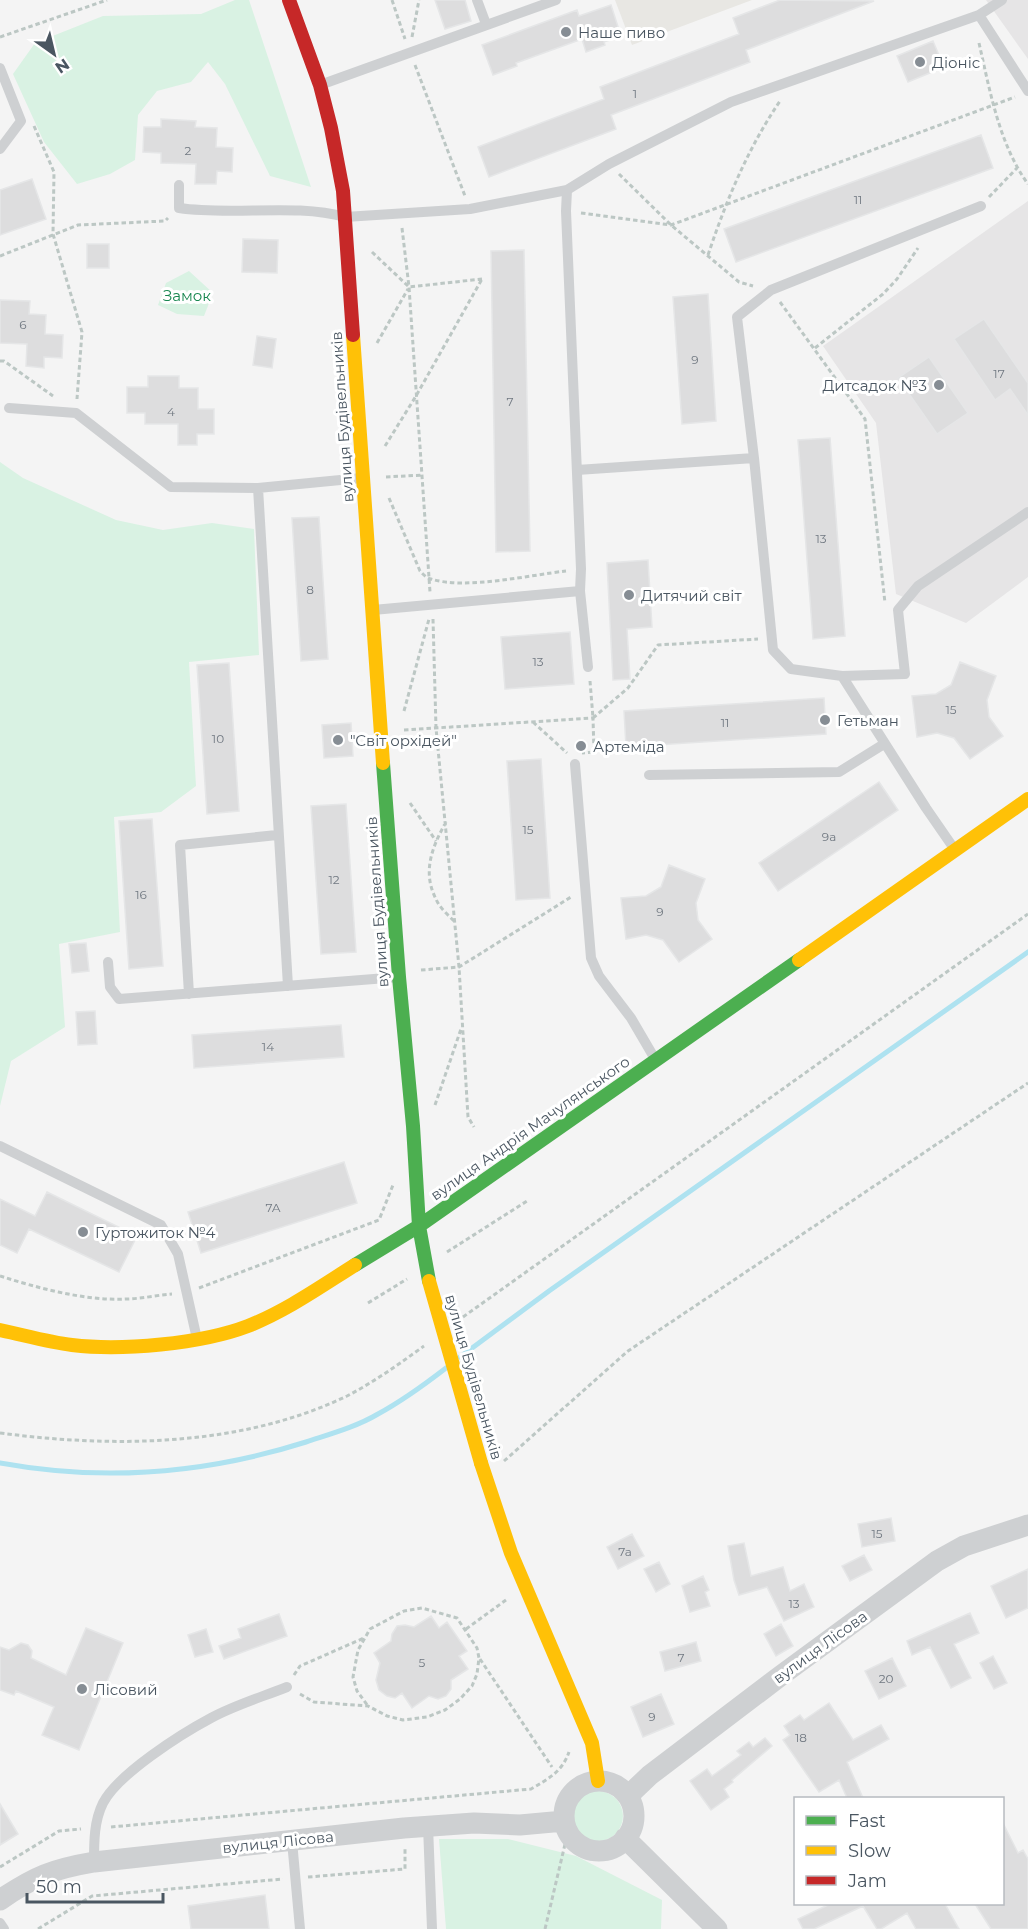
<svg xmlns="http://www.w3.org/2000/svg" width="1028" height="1929" viewBox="0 0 1028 1929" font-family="Montserrat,sans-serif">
	<rect width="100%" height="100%" fill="#f4f4f4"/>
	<path fill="#e8e7e3" d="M615 0H752L632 45Z"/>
	<path fill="#e6e5e6" d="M986 0H1028V59Z
		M1028 201V577L966 623 896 594 876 423 823 346Z"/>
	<path fill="#d9f2e3" d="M235 0H249L311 187 270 176 225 84 208 62 191 82 157 91 138 115 135 160 110 174 77 184 44 142 13 74 35 43 103 16 201 14Z
		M189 271 213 293 204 316 177 314 158 305 166 283Z
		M0 462 23 478 116 520 163 530 212 523 254 529 259 655 189 662 196 786 161 812 114 817 120 932 59 944 65 1027 11 1061 0 1106Z
		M573 1816a25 25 0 1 1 50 0a25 25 0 1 1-50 0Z
		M439 1839H508L576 1856 662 1900 661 1929H446Z"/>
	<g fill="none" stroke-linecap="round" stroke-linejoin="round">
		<path stroke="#aee2f0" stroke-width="5" d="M460 1357 549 1291 1028 952
			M0 1463C104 1482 205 1474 306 1442 330 1434 356 1427 378 1414 402 1401 424 1385 446 1368"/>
	</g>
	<path fill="#ddddde" stroke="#e5e6e7" stroke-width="1.5" d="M435 0H465L471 21 445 29Z
		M780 0 874 1 746 50 750 62 611 115 616 129 489 177 478 147 604 99 600 87 739 34 733 18Z
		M611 5 621 36 604 42 605 45 586 52 582 39 516 63 517 66 493 75 482 45 577 10 579 16Z
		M933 41 944 67 908 82 897 56Z
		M161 119 196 121 195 127 217 128 216 147 233 148 232 172 217 171 216 184H195L196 164 161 163V153L143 152 144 127H161Z
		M981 135 993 168 736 262 724 229Z
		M32 179 46 219 0 235V190Z
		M243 239 278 240 277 273 242 272Z
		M87 244H109V268H87Z
		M524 250 530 551 496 552 491 251Z
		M708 294 716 421 682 424 673 297Z
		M0 300 30 301 29 314 46 315 45 334 63 335 62 358 44 357V368L26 366 27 344 0 343Z
		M984 319 1028 383V415L1010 389 995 400 954 339Z
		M257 336 276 339 272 368 253 365Z
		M929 357 968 413 937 434 898 378Z
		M148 376H179V388H198V409H214V434H197V445H178V424H145V413H127V387H148Z
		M830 438 845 636 813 639 798 440Z
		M319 517 328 659 301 661 292 518Z
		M648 560 652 627 627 629 630 679 613 680 607 563Z
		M570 632 574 684 505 689 501 637Z
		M960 662 996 676 987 700 989 717 1003 736 970 759 954 738 937 733 917 737 912 696 936 694 951 685Z
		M229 663 239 811 207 814 197 665Z
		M824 698 826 734 626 747 624 711Z
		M351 723 353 756 324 758 322 725Z
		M541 759 550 898 516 900 507 761Z
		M879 782 898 810 778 891 759 863Z
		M346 804 356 952 321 954 311 806Z
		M152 819 163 966 129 969 119 821Z
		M669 865 705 879 696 903 698 920 712 939 679 962 663 940 646 935 626 939 621 898 646 896 661 887Z
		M86 943 89 971 72 973 69 944Z
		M95 1011 97 1044 78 1045 76 1012Z
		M341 1025 344 1057 194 1068 192 1035Z
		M344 1162 357 1203 201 1253 188 1212Z
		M47 1192 137 1236 119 1272 29 1229 17 1253 0 1245V1199L35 1216Z
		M891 1518 895 1541 862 1547 858 1524Z
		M632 1534 644 1556 618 1569 607 1547Z
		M744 1543 751 1576 783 1567 790 1591 804 1584 814 1607 784 1621 767 1587 739 1595 734 1580 728 1546Z
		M864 1555 872 1570 850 1581 842 1566Z
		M659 1562 670 1584 656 1592 644 1569Z
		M1028 1569V1608L1006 1618 991 1586Z
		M703 1576 709 1590 705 1592 710 1606 690 1612 682 1586Z
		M970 1613 979 1633 954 1644 971 1678 951 1688 930 1647 912 1655 907 1641Z
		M279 1614 287 1636 224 1659 219 1646 241 1638 238 1629Z
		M431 1616 439 1628 447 1622 467 1651 459 1656 468 1669 451 1680V1689L446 1696 438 1699 429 1696 412 1708 402 1693 395 1698 387 1696 379 1690 376 1680 380 1663 374 1653 391 1641 392 1634 397 1626 405 1625 414 1627Z
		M781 1624 793 1646 776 1656 764 1634Z
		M86 1628 123 1643 79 1750 42 1735 54 1707 16 1691 14 1695 0 1690V1647L9 1650 21 1643 28 1645 32 1651 31 1658 66 1675Z
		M206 1629 213 1652 195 1657 188 1635Z
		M696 1642 701 1661 665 1671 660 1652Z
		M993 1656 1007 1683 994 1689 980 1663Z
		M892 1658 906 1686 879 1699 865 1671Z
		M661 1694 674 1724 643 1737 631 1707Z
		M829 1703 853 1740 881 1725 889 1739 847 1762 863 1798H847L839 1780 819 1792 783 1740 790 1735 784 1726 800 1715 804 1720Z
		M765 1738 772 1746 732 1780 733 1782 724 1789 729 1797 711 1810 690 1781 707 1769 712 1776 741 1755 737 1751 749 1742 753 1747Z
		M0 1804 18 1834 0 1845Z
		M1002 1821 1018 1853 1023 1850 1028 1859V1929H991L975 1904H1002Z
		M265 1895 269 1929H191L188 1906Z
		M830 1904H945L959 1929H916L907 1913 881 1929H877L863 1906 814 1929H803L798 1919Z"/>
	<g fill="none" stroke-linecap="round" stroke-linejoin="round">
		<path stroke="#bcc7c4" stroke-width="3" stroke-dasharray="4.5 3" stroke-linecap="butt" d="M392 0 405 39
			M0 37 107 0
			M412 37 419 0
			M979 43C990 91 999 144 1028 184
			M415 65 465 196
			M34 126 54 172 53 234 82 332 77 399
			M619 174 671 225 739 282 753 286
			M989 197 1017 168
			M581 213 671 225 1015 97
			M402 228 409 287 430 592
			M372 252 409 287 482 279
			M708 255C726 201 748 148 780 101
			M0 256 78 225 165 221 168 218
			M780 302 865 419 885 603
			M377 343 408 289
			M815 348 883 294 897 279 918 248
			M0 361H4L53 396
			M385 446 416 396 482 279
			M386 477 423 475
			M389 498 420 571C423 574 426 578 431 579 465 590 530 575 566 571
			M433 619 436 728 459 967 468 1117 474 1127
			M590 681 593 718
			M404 711 429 619
			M593 718 628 688 658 645 758 639
			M533 722 567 753
			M404 730 593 718 594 752 582 753
			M410 803 436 841
			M446 822C432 847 422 872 436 899 439 907 448 915 454 921
			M421 970 459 967 571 897
			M435 1105 461 1029
			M447 1252 527 1201
			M0 1276C38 1288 85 1301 125 1299 141 1299 157 1295 172 1294
			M199 1288 379 1220 393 1185
			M368 1303 407 1279
			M463 1317 1028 914
			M0 1433C114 1448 241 1447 347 1396 374 1382 399 1364 424 1346
			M504 1461 628 1351 1028 1083
			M466 1629 506 1600
			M480 1659 552 1767
			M294 1675 300 1666 364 1638
			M300 1694 314 1702 368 1706 387 1716 403 1720 427 1717 445 1710 460 1699 472 1686 477 1674 479 1658 477 1648 457 1618 422 1608 404 1611 370 1629 358 1650 353 1677 357 1691 368 1706
			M111 1827 531 1789C548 1779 562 1772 569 1752
			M0 1867 59 1831 81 1829
			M308 1877 405 1869V1848
			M38 1929 92 1896 283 1879
			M545 1929 566 1840"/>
		<path stroke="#ced0d2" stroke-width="10" d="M477 0 486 24
			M979 15 1028 91
			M0 68 21 121 0 149
			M320 85 556 0
			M179 185V208C233 216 295 203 345 217L470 209 567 190 609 164 731 102 979 15 1002 0
			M9 408 76 413 171 487 258 488 361 478
			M577 470 754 458
			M258 488 288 986
			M580 591 588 667
			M373 610 580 591 581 569 566 211 567 190
			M842 676 791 669 773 650 754 458 737 317 771 290 981 206
			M575 764 591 958 599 976 631 1018 655 1059
			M649 775 839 772 884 744
			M955 850 926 808 842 676 905 674 898 610 918 586 1028 512
			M108 962 110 987 119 999 399 977
			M189 994 180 845 277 835
			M0 1146 161 1225 178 1254 197 1339
			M428 1826 432 1929
			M292 1841 300 1929
			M94 1862C94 1842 94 1821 103 1803 118 1774 181 1734 211 1718 235 1705 262 1697 287 1687
			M0 1923 4 1929"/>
		<path stroke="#ced0d2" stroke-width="21" d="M564 1816a35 35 0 1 1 70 0a35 35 0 1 1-70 0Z
			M628 1796 650 1775 783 1674 937 1561 964 1546 1028 1525
			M625 1838 717 1929
			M0 1900C35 1876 53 1869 94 1862L404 1828 474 1823 520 1825 564 1821"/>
		<path stroke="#4caf50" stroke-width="14" d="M383 763 399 977 413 1126 419 1226 429 1281
			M355 1265 419 1226 799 960"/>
		<path stroke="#ffc107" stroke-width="14" d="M353 335 383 763
			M799 960 1028 799
			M0 1330C24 1335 48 1342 72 1345 121 1351 201 1344 248 1326 286 1311 320 1287 355 1265
			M481 1463 511 1553 592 1743 598 1781"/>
		<path stroke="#c62828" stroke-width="14" d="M289 0 320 85 331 128 343 191 353 335"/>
		<path stroke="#ffc107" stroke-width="14" d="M429 1281 481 1463"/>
	</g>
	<g fill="#868d94" stroke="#fff" stroke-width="2">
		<circle cx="566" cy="32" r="6"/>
		<circle cx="920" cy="62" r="6"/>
		<circle cx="939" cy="385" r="6"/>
		<circle cx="629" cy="595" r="6"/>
		<circle cx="825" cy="720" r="6"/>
		<circle cx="338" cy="740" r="6"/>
		<circle cx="581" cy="746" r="6"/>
		<circle cx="83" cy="1232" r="6"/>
		<circle cx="82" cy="1689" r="6"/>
	</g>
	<g text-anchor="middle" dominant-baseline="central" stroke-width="6" stroke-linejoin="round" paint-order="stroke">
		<g font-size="12" fill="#707881">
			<text x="635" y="93">1</text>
			<text x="188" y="150">2</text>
			<text x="858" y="199">11</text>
			<text x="23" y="324">6</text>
			<text x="695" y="359">9</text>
			<text x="999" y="373">17</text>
			<text x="510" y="401">7</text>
			<text x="171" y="411">4</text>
			<text x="821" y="538">13</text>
			<text x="310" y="589">8</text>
			<text x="538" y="661">13</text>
			<text x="951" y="709">15</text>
			<text x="725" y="722">11</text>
			<text x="218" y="738">10</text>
			<text x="528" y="829">15</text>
			<text x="829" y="836">9а</text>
			<text x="334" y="879">12</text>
			<text x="141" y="894">16</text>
			<text x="660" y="911">9</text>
			<text x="268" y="1046">14</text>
			<text x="273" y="1207">7А</text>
			<text x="877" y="1533">15</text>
			<text x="625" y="1551">7а</text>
			<text x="794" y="1603">13</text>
			<text x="681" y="1657">7</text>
			<text x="422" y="1662">5</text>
			<text x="886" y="1678">20</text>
			<text x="652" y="1716">9</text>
			<text x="801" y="1737">18</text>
		</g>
		<g font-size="15" fill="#4a5661" stroke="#fff" text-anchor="start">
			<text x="578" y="32">Наше пиво</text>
			<text x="932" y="62">Діоніс</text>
			<text x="927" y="385" text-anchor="end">Дитсадок №3</text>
			<text x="641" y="595">Дитячий світ</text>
			<text x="837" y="720">Гетьман</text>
			<text x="350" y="740">"Світ орхідей"</text>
			<text x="593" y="746">Артеміда</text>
			<text x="95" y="1232">Гуртожиток №4</text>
			<text x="94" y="1689">Лісовий</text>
		</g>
		<g font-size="15" fill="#17864f" stroke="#fff">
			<text x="187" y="295">Замок</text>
		</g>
		<g font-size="15" fill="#4a5661" stroke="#fff">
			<text transform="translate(342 417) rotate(-94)">вулиця Будівельників</text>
			<text transform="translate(377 902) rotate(-94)">вулиця Будівельників</text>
			<text transform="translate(530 1128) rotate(-35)">вулиця Андрія Мачулянського</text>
			<text transform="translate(474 1377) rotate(74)">вулиця Будівельників</text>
			<text transform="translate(820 1647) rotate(-36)">вулиця Лісова</text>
			<text transform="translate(278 1842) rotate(-6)">вулиця Лісова</text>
		</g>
	</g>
	<rect x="794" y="1797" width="210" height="108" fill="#ffffff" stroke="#b7bbc0" stroke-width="1.5"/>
	<rect x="806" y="1816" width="30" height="9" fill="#4caf50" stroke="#b7bbc0" stroke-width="1.5"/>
	<text x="848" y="1827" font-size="18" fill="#4a5661">Fast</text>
	<rect x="806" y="1846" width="30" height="9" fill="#ffc107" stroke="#b7bbc0" stroke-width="1.5"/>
	<text x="848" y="1857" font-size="18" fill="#4a5661">Slow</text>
	<rect x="806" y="1876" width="30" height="9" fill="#c62828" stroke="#b7bbc0" stroke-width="1.5"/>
	<text x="848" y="1887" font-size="18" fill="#4a5661">Jam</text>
	<g transform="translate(54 54) rotate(146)" stroke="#ffffff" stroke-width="4.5" paint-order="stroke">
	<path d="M0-4.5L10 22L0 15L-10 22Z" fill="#4a5661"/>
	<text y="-9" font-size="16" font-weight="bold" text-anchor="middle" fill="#4a5661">N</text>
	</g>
	<path d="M27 1893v9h136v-9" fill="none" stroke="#4a5661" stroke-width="3"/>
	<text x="36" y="1893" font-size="18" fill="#4a5661" stroke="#ffffff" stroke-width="4.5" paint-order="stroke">50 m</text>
</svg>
